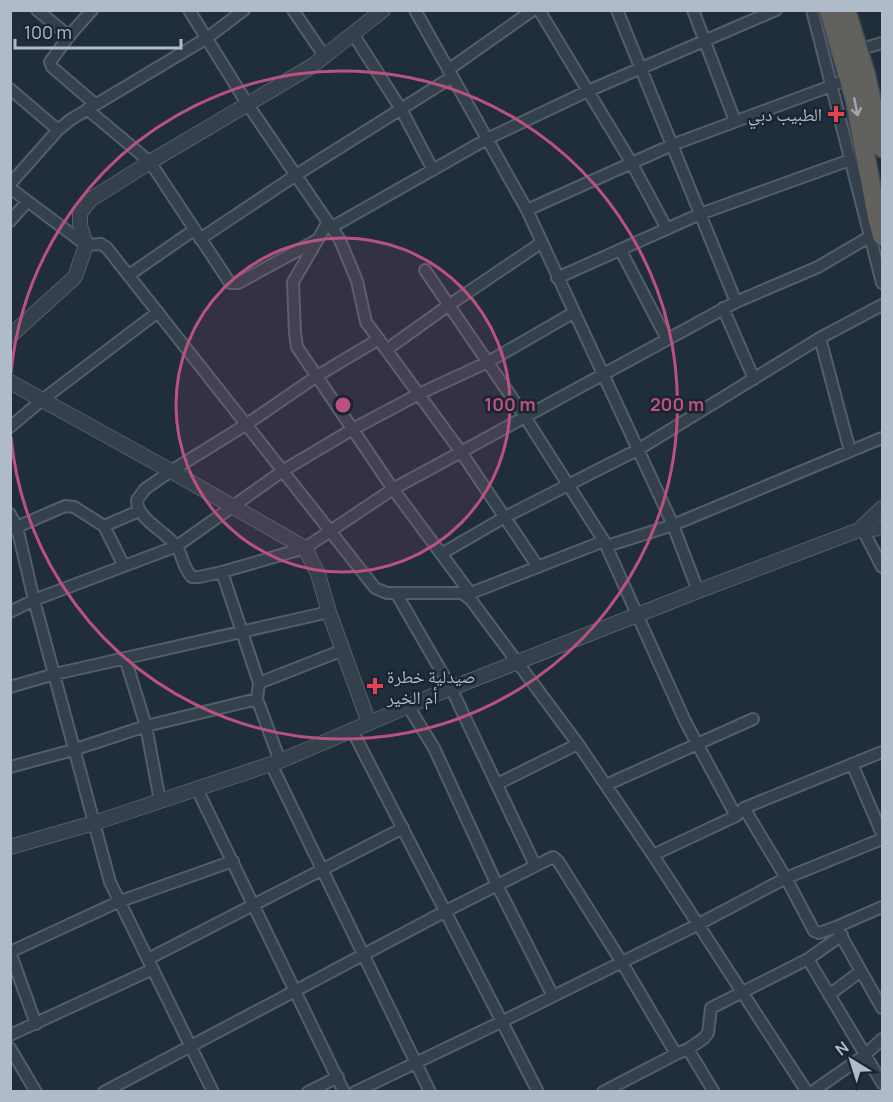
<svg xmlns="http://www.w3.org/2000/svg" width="893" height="1102" viewBox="0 0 893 1102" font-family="Manrope,'Noto Naskh Arabic',sans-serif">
	<rect width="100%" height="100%" fill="#202e3c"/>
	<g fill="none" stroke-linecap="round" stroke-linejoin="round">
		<defs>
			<path id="minor" d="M37 10 69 36
				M92 10 69 36 50 62 52 67 95 104
				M189 10 248 105 340 240 357 281 366 322 461 452 538 567
				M293 10 325 57
				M415 10 527 210 673 525 698 591
				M539 10 631 162 667 229
				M617 10 736 302
				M693 10 735 121
				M812 10 882 283
				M353 34 401 109 433 170
				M858 50 882 43
				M448 70 533 10
				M10 89 58 130
				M87 109 150 162 230 283H238L317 240
				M10 184 58 130 70 120 207 38 244 10
				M10 188 86 245 101 244 107 248 375 588 387 593H462L471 600 578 744 653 855
				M527 210 672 145 831 86 849 78
				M10 221 27 202
				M328 222 293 282 295 333 297 347 393 489 471 594
				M332 227 487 139 588 91 776 10
				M200 239 296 175 452 77
				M621 251 667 339
				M425 270 525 417 604 541 685 721 736 816
				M129 275 194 230
				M557 278 700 214 850 160
				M723 308 754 379
				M820 338 850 451
				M379 339 317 376 247 424 171 471 145 489 137 500C136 519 167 532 177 547 183 557 183 568 192 577H199L222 572 305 548 393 489 736 302 818 267 869 237
				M386 350 449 305 541 243
				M10 427 42 400 158 312
				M10 514 17 527 34 600 110 882 213 1092
				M104 526 124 566
				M10 530 65 506 74 507 104 526 139 511
				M863 530 882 567
				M607 546 673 525 882 438
				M441 554 505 517 639 449 820 338 882 305
				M222 572 259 683 257 699
				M396 593 451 688 535 865
				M466 595 604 541
				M10 612 34 600 177 546 284 470 353 429 419 394 488 362 573 313
				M125 658 146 726 160 801
				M259 683 343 650
				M10 687 55 674 329 612
				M408 706 434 748 497 885 553 996
				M352 730 538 1092
				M271 764 430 1092
				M852 764 882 834
				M10 767 73 750 146 726 257 699 280 761
				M497 784 578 744
				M606 785 753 719
				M197 789 344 1092
				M744 808 786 878 814 931 819 933 836 927 882 1008
				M836 927 882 907
				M842 935 808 959 882 1083
				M10 952 118 902 233 861
				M10 952 36 1024
				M148 959 403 828
				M829 995 861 971
				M10 1035 153 969
				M10 1048 36 1092
				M688 1049 703 1039 708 1033 711 1008 808 959
				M104 1092 444 912 553 857 558 861 621 961 676 1054 688 1049 714 1092
				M308 1092 338 1077
				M355 1092 501 1022 697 925 786 878 882 839
				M603 1092 676 1054
				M807 1092 653 855 736 816 744 808 882 752
				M812 1092 865 1055 882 1039"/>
			<path id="tertiary" d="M10 336 75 277 86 245 80 225V213L90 200 150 162 312 66 383 10
				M10 382 171 471 305 548 318 574 329 612 369 723
				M859 530 882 508
				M10 847 94 823 280 761 439 693 698 591 859 530 882 528"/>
			<path id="trunk" d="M829 10 855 100 877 217 882 236
				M846 10 866 75 882 148"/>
		</defs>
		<use href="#minor" stroke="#525e6a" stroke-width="14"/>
		<use href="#tertiary" stroke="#525e6a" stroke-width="16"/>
		<use href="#trunk" stroke="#3f4b57" stroke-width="21"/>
		<use href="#minor" stroke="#34404c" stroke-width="10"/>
		<use href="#tertiary" stroke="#34404c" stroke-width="14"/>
		<use href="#trunk" stroke="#62615e" stroke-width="18"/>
	</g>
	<defs><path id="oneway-shaft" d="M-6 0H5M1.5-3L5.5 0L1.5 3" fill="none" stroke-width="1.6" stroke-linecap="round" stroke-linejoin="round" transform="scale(1.5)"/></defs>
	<use stroke="#a0a9b3" href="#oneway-shaft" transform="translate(856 107) rotate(79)"/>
	<circle cx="343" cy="405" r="167" fill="#bb5181" fill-opacity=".12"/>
	<g fill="none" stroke="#bb5181" stroke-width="3">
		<circle cx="343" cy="405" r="167"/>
		<path d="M11 373A334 334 0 1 1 11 437"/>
	</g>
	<g fill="#e0444e" stroke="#1a2531" stroke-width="2">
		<path d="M833 105h6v6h6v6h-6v6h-6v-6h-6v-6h6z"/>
		<path d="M372 677h6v6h6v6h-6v6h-6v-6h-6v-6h6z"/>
	</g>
	<g text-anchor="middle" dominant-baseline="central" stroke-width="5" stroke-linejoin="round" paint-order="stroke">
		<g font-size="18" fill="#afbbc8" stroke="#1a2531" text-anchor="end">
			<text x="822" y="114">الطبيب دبي</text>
			<text x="387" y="676" text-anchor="start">صيدلية خطرة<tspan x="387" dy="21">أم الخير</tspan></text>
		</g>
	</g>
	<circle cx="343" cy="405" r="9" fill="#bb5181" stroke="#1a2531" stroke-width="3"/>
	<g font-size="18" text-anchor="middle" font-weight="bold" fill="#bb5181" stroke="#1a2531" stroke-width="5" stroke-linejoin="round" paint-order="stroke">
		<text x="510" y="411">100 m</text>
		<text x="677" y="411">200 m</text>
	</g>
	<rect width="893" height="1102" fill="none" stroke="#afbbc8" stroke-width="24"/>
	<g transform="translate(851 1060) rotate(322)" stroke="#1a2531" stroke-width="4.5" paint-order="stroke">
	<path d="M0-4.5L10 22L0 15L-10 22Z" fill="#afbbc8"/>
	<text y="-9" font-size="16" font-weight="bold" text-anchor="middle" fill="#afbbc8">N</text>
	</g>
	<path d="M15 39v9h166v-9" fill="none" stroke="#afbbc8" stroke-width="3"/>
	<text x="24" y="39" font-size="18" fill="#afbbc8" stroke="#1a2531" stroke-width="4.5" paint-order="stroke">100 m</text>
</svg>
